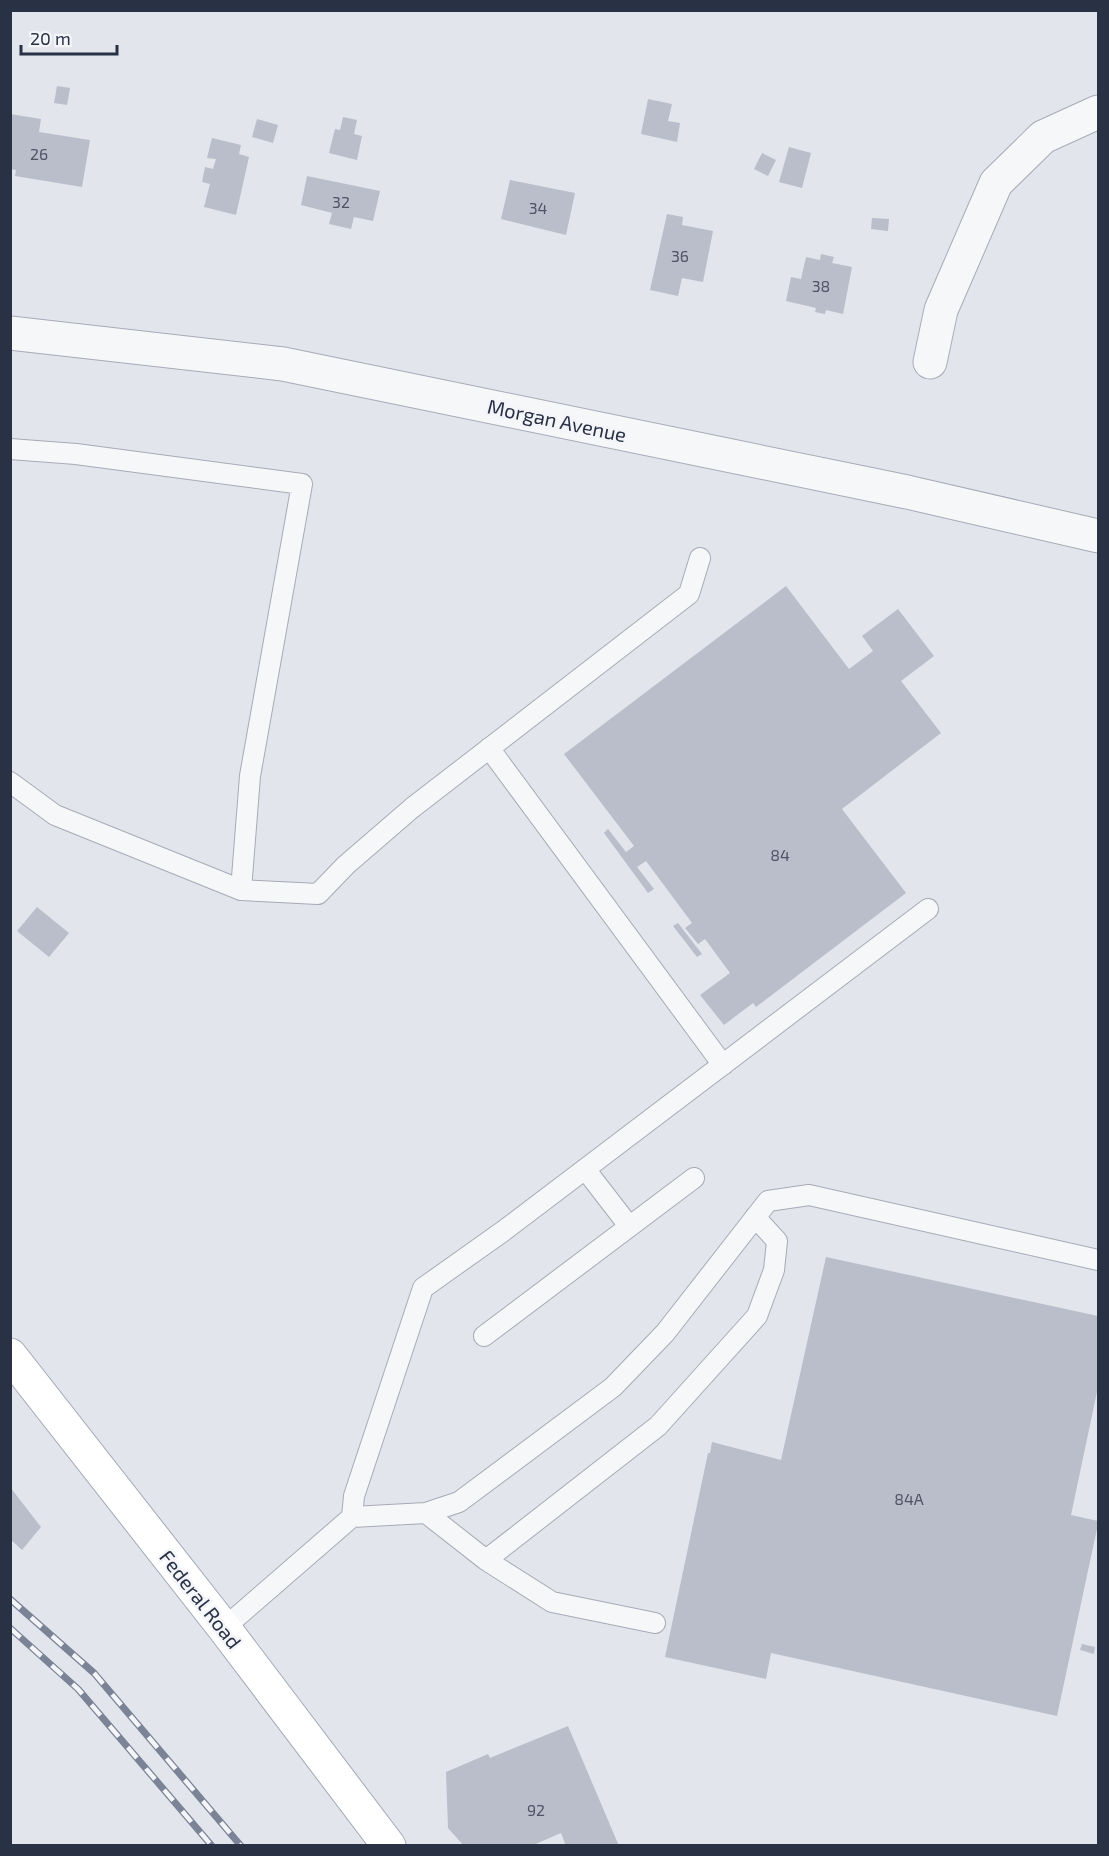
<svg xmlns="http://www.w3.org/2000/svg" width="1109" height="1856" viewBox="0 0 1109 1856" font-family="'Exo 2',sans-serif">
	<rect width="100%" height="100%" fill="#e3e5ec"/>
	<path fill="#babeca" d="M57 86 70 88 67 105 54 103Z
		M648 99 672 104 668 121 680 123 677 142 641 134Z
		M10 114 41 119 39 132 90 140 82 187 15 176 16 170 10 169Z
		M343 117 357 120 354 134 362 136 357 160 329 153 335 129 340 130Z
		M257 119 278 125 273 143 252 137Z
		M212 138 241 145 239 154 249 157 236 215 204 207 210 184 202 182 205 167 213 169 216 159 207 158Z
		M789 147 811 153 802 188 779 182Z
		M762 153 776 160 768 176 754 169Z
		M307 176 380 191 373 221 354 217 351 229 329 224 332 213 301 205Z
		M510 180 575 193 566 235 501 219Z
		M667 214 683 217 682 225 713 231 703 282 682 278 678 296 650 290Z
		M872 218 889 219 888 231 871 229Z
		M821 254 834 257 832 263 852 267 843 314 826 310 825 314 815 312 816 308 786 301 791 277 801 279 806 257 820 260Z
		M786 586 849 669 873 651 862 636 898 609 934 656 901 681 941 733 842 809 906 893 756 1007 753 1003 724 1025 700 995 730 973 705 939 698 944 685 928 692 923 646 861 637 867 654 889 648 893 604 833 608 829 626 852 634 846 564 754Z
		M37 907 69 933 49 957 17 931Z
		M678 923 702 954 697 957 673 926Z
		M826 1257 1098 1316V1387L1071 1515 1098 1521V1524L1057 1716 771 1653 766 1679 665 1657 708 1453H710L712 1442 781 1460Z
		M10 1487 41 1527 22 1550 10 1539Z
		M1082 1644 1095 1647 1094 1654 1080 1650Z
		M568 1726 619 1846H566L561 1833 531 1846H464L448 1828 446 1772 488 1754 490 1758Z"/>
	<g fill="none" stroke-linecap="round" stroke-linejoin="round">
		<defs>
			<path id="service" d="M10 449 76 454 302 484 250 776 241 890
				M489 748 723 1065
				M10 782 55 815 241 890 318 894 346 865 412 808 689 594 700 558
				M585 1169 629 1226
				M484 1336 694 1178
				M426 1513 486 1560 552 1602 655 1623
				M352 1517 426 1513 459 1502 613 1387 665 1333 768 1201 809 1195 1098 1260
				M486 1560 658 1426 757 1316 774 1270 777 1241 755 1217
				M224 1628 352 1517 354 1496 423 1288 502 1232 928 909"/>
			<path id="minor" d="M10 333 283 364 907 492 1098 536
				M930 362 941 310 996 183 1043 137 1098 112"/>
			<path id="primary" d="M10 1355 224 1628 389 1846"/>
		</defs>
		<use href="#service" stroke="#a7abb7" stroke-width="22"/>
		<use href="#minor" stroke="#a7abb7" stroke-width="35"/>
		<use href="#primary" stroke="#a1a8b8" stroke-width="35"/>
		<use href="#service" stroke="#f6f7f9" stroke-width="20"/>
		<use href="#minor" stroke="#f6f7f9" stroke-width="33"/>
		<use href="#primary" stroke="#fff" stroke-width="33"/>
		<defs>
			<path id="rail" d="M10 1599 94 1673 241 1846
				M10 1628 78 1689 212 1846"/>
		</defs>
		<use href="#rail" stroke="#7b8396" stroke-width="7"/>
		<use href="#rail" stroke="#f3f5f9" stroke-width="4.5" stroke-dasharray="14" stroke-linecap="butt"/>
	</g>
	<g text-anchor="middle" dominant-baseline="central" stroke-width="5" stroke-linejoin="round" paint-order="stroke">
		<g font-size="16" fill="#4d5466">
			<text x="39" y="153">26</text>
			<text x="341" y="201">32</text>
			<text x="538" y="207">34</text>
			<text x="680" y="255">36</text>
			<text x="821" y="285">38</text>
			<text x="780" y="854">84</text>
			<text x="909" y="1498">84A</text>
			<text x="536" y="1809">92</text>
		</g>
		<g font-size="20" fill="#293145" stroke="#f3f5f9">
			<text transform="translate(557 420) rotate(12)">Morgan Avenue</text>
			<text transform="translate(201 1599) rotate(52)">Federal Road</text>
		</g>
	</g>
	<rect width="1109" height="1856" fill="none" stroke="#293145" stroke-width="24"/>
	<path d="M21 45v9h96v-9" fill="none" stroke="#293145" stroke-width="3"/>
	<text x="30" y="45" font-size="18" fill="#293145" stroke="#f3f5f9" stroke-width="4.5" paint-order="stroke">20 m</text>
</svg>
